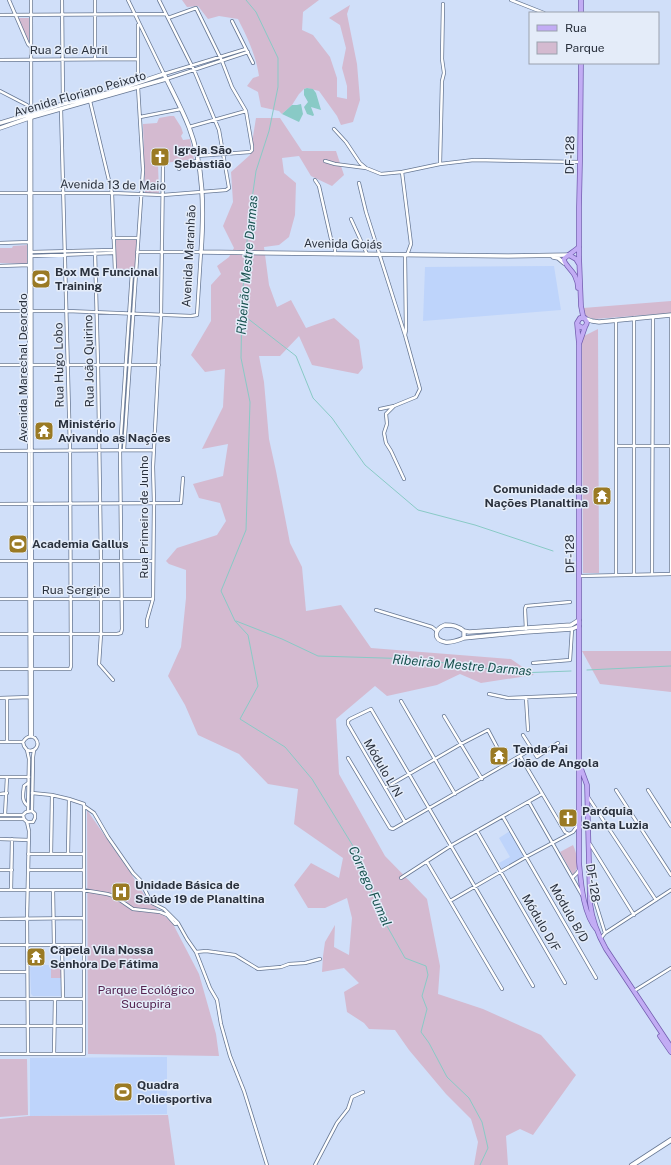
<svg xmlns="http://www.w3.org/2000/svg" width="671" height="1165" viewBox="0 0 671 1165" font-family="'Public Sans',sans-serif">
	<rect width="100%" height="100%" fill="#d0dff9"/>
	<path fill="#bed4fb" d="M554 266 561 310 423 321 425 267Z
		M510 831 524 856 502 869 499 863 510 857 499 838Z
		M30 965H61V996H33L31 994Z
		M167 1057V1114L30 1116V1058Z"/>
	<path fill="#d4bad0" d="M182 0H319L303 12 302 30 313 35 330 57 337 78V97L347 99V86L342 68 346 48 340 25 329 18 350 5 347 14 357 64 360 100 353 122 341 125 337 116 319 91 307 88 304 89 299 94 292 105 282 114 279 111 261 107 258 92 247 86 253 78 259 76C256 55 247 37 238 19L219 16 208 19 198 6 187 7Z
		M18 18H30L31 43 29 42Z
		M170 116H174L181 127 183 133 181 136 183 140 190 139 194 159 158 164 159 194 145 193 143 124 157 123 159 118Z
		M256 118H280L302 151H336L344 175 332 186 311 176 299 156 282 158 284 173 296 183 295 215 289 237 279 245 264 247 269 285 277 307 291 300 306 328 334 318 359 340 363 368 358 374 312 365 299 336 280 356H259L264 382 269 439 276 471 290 543 302 567 306 611 341 605 371 648 511 659 534 675 481 683 460 674 437 685 387 696 375 686 336 719 339 774 385 856 427 899 440 966 438 994 483 1009 541 1035 576 1075 533 1135 520 1129 506 1136 508 1165H474L478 1142 471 1119 446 1094 409 1050 395 1030 369 1029 364 1023 347 1012 344 992 359 983 344 968 322 972 323 956 325 942 335 925 334 947 349 955 352 918 347 898 325 908H308L294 885 311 863 339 878 343 858 294 824 298 789 268 784 239 754 198 735 185 705 168 676 181 647 186 598V570L169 564 166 561 177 548 217 535 226 521 220 503 199 498 193 484 223 476 228 444 202 449 223 407 225 369 205 372 191 355 211 321V285L221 274 217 266 229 257 234 248 223 226 233 202 231 172 250 155Z
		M116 240H137L135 270 116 269Z
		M28 245V264L0 263V248H12L13 246Z
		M671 301V313L595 319C586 317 585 317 583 308Z
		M598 329 599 573H583L582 337Z
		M582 651H671V692L600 684Z
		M87 810 130 872 147 899 173 924 199 974 216 1034 219 1056 88 1054Z
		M573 845C577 854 580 865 574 874L573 875 560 852Z
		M51 965H61V978H51Z
		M0 1059H27L28 1115 0 1117Z
		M168 1115 175 1165H0V1119L29 1116Z"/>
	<path fill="#89cac6" d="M307 88 313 89 316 93 321 110 311 107 314 115 313 116 307 114 304 107 308 102 304 95V89Z
		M301 104 303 114 299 122 282 114 292 105H297Z"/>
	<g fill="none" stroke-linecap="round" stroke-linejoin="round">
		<path stroke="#89cac6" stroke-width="1" d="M246 0 256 12 278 58V87L269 131 256 171 250 213 246 251
			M246 254 242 300 241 358 250 402 246 530 221 591 235 621 248 635 258 686 240 719 285 747 312 779 353 846 360 866 387 926 405 958 426 966 428 975 422 996 427 1009 421 1032 429 1043 447 1077 469 1098 482 1122 488 1148 480 1165
			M242 314 296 356 313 398 332 418 365 465 418 510 475 525 553 551
			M236 621 282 639 318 656 415 659 519 673 571 671
			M587 670 671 666"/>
		<defs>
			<path id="street" d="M9 0 28 44 30 46
				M31 0 32 737
				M62 0 63 104
				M95 0V59
				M128 0 164 74 246 49
				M511 0 544 13
				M0 15 166 14
				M168 18 196 8 222 61 232 87 246 111 252 146V150L250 152 197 156
				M232 21 253 63
				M0 60 137 59
				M166 79 248 52
				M138 82V25
				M0 91 27 105 29 108V504L30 736
				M90 101 112 193 115 271 137 272
				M140 117 181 109
				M189 127 246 111
				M334 129 346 142 360 163 366 168 381 174 402 172 440 164 474 160 580 162
				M325 161 335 164 366 168
				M440 164 442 81 444 73 442 59 443 4
				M179 169 181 164 197 161
				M402 172 411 244 407 255
				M315 180 319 186 331 239 335 247V254
				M359 183 366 212 405 335 420 389 416 397 394 406 380 409
				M0 193H112L163 195 226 190 229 188 219 130 194 70 159 0
				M351 219 367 254
				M113 238H138
				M0 243 30 242
				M95 251 98 365 101 561V634L99 664 113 680
				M32 252 113 250
				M405 255 406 330 405 335
				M31 256 113 253
				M0 266 29 265
				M0 311H67L191 316 197 315 201 252H137
				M634 318V574
				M616 320V574
				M0 365H159
				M394 406 386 414 387 424 384 433 386 443 391 451 404 479
				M616 446H671
				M124 450 143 170 138 87
				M0 451 154 450
				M0 504 181 503 183 478
				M0 561H153
				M652 574 653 317
				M671 574V316
				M580 576 671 574
				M0 599H153
				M376 610 432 627 437 631
				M147 626V620L153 599 154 503 153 467 161 315 163 166
				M526 629 525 609 526 606 570 602
				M0 634H117L121 633 122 629 120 449 132 272
				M533 663 570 660 572 629
				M0 669H70L71 666 70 450 61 109
				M489 694 508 698 579 695
				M0 698 30 697
				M7 698V742
				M526 698 528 730
				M401 701 455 794
				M444 716 482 779
				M523 735 537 757 558 743
				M0 742H23
				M27 750C35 753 41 745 35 738 30 735 26 737 23 742L24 746 27 750 29 759 28 811
				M520 756 565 832 569 834
				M348 758 390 828 393 829 532 749
				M0 777H29
				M385 788 461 744 488 730 506 764
				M616 790 671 875
				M648 790 671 826
				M0 794 7 793
				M588 797 656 900
				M529 802 582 895
				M28 806C21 801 23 794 24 786L28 783
				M84 806 94 813 108 837 133 873 140 880 151 902 154 904 164 909 178 923 187 939 196 952 210 988 217 1000 221 1024 230 1056 244 1091 267 1165
				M32 811 26 812 23 815 24 819 27 822H33L35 818V814L32 811 33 757 34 750
				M0 815H23
				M5 815 7 777
				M503 817 596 978
				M0 819H23
				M27 822 29 831 27 918 28 1054
				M405 822 348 724V721L350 719 371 709 533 986
				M477 831 565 983
				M0 839 29 840
				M590 844 634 915
				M28 854H84
				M51 854 52 795
				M68 854 69 799
				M427 862 502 989
				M0 870H12
				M28 870H83
				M573 877 577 873 579 870
				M401 878 452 845 542 794
				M591 888 605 933
				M0 890H83L107 894 114 896 133 909 160 912 167 915 175 924 178 923
				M11 890 12 839
				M53 890 54 945
				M450 901 526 857 573 832 578 825
				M0 919 83 918
				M601 938 605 933 671 890
				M0 945H83
				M62 945 63 999
				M196 952 206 951 228 954 235 955 258 969 281 967 289 964 305 963 320 959
				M0 972H27
				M634 991 671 968
				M0 999H83
				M0 1026H83
				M0 1054H84V804L69 799 52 795 32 793
				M54 1054 55 999
				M315 1165 337 1123 348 1109 352 1097 363 1092
				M631 1165 671 1139
				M634 1165 671 1141"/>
			<path id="secondary" d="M0 123 63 104 107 93 164 74C172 91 182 109 189 127 204 166 204 211 201 252L508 256 568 255
				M0 128 32 117 166 79
				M553 257 558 258 564 263
				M586 319 592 321 599 322 671 315
				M445 625C453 625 458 626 464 631V638C459 640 452 643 445 642 433 640 434 629 445 625Z
				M464 631 469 632 571 625 579 620
				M464 638 526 632 572 629 579 626"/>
			<path id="primary" d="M581 13V0
				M569 255 576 259 579 264
				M578 288C578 284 577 280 575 276 573 271 563 263 564 259 565 257 576 250 579 247
				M585 318H580L577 323 579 344V862C581 883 583 914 597 930
				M578 325C582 329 586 328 587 322L583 316 581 306 579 255V207L580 162 581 63
				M579 344 585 327
				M580 766 587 785 590 903C592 919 598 935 606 949L671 1047
				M660 1036 671 1052"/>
		</defs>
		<use href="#street" stroke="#677894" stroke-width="4"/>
		<use href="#secondary" stroke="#677894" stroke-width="5"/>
		<use href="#primary" stroke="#725daf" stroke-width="5.5"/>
		<use href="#street" stroke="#fff" stroke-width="2.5"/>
		<use href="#secondary" stroke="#fff" stroke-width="3.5"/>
		<use href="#primary" stroke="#c2acf4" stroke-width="4"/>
	</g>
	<defs>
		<symbol id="church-square" viewBox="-11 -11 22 22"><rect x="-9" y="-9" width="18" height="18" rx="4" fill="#9a7a24" stroke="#e4ecf9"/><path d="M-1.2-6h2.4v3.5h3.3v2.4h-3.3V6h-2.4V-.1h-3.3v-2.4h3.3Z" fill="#fff"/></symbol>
		<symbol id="stadium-square" viewBox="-11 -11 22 22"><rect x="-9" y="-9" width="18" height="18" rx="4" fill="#9a7a24" stroke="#e4ecf9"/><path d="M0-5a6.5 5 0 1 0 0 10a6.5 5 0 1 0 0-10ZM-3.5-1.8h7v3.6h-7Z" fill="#fff"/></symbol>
		<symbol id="temple-square" viewBox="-11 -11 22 22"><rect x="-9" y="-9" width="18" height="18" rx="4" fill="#9a7a24" stroke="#e4ecf9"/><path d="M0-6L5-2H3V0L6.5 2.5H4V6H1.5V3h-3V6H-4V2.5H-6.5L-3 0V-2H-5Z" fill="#fff"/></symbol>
		<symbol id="hospital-square" viewBox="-11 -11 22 22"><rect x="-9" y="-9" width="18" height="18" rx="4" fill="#9a7a24" stroke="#e4ecf9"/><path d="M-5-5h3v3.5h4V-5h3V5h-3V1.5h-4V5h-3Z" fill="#fff"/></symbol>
	</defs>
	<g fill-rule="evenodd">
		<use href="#church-square" x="149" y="146" width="22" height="22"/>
		<use href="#stadium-square" x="30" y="268" width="22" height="22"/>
		<use href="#temple-square" x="33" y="420" width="22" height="22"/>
		<use href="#temple-square" x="591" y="485" width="22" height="22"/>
		<use href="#stadium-square" x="7" y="533" width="22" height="22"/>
		<use href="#temple-square" x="488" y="745" width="22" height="22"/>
		<use href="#church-square" x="557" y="807" width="22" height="22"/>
		<use href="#hospital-square" x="110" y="881" width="22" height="22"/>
		<use href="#temple-square" x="25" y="946" width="22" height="22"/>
		<use href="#stadium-square" x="112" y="1081" width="22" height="22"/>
	</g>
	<g text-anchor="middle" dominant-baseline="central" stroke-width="3" stroke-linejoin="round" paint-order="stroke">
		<g font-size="12" fill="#2a313d" stroke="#e4ecf9">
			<text x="69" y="50">Rua 2 de Abril</text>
			<text transform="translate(80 94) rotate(-16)">Avenida Floriano Peixoto</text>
			<text transform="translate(570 155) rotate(-89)">DF-128</text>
			<text transform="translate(113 185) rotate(1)">Avenida 13 de Maio</text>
			<text transform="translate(343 244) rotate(1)">Avenida Goiás</text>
			<text transform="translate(189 256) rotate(-87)">Avenida Maranhão</text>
			<text transform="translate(89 361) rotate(-91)">Rua João Quirino</text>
			<text transform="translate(59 365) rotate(-91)">Rua Hugo Lobo</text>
			<text transform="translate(23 368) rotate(-90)">Avenida Marechal Deorodo</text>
			<text transform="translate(144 517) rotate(-90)">Rua Primeiro de Junho</text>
			<text transform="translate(570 554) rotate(-91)">DF-128</text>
			<text x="76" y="590">Rua Sergipe</text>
			<text transform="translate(383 768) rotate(60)">Módulo L/N</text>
			<text transform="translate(593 883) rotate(81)">DF-128</text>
			<text transform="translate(569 913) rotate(60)">Módulo B/D</text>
			<text transform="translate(541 923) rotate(60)">Módulo D/F</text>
		</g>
		<g font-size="12" font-weight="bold" fill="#2a313d" stroke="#e4ecf9" text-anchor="start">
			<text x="174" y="150">Igreja São<tspan x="174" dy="14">Sebastião</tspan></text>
			<text x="55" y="272">Box MG Funcional<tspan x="55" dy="14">Training</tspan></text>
			<text x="58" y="424">Ministério<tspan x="58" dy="14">Avivando as Nações</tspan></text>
			<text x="588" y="489" text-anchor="end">Comunidade das<tspan x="588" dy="14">Nações Planaltina</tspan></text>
			<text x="32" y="544">Academia Gallus</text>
			<text x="513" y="749">Tenda Pai<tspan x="513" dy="14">João de Angola</tspan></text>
			<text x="582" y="811">Paróquia<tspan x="582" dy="14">Santa Luzia</tspan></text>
			<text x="135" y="885">Unidade Básica de<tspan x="135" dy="14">Saúde 19 de Planaltina</tspan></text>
			<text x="50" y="950">Capela Vila Nossa<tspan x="50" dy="14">Senhora De Fátima</tspan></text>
			<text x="137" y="1085">Quadra<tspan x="137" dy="14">Poliesportiva</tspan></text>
		</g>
		<g font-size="12" fill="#542350" stroke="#e4ecf9">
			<text x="146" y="990">Parque Ecológico<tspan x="146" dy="14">Sucupira</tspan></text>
		</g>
		<g font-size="13" font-style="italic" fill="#1b5351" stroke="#e4ecf9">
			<text transform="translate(247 265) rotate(-85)">Ribeirão Mestre Darmas</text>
			<text transform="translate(462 665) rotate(5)">Ribeirão Mestre Darmas</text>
			<text transform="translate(370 886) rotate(66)">Córrego Fumal</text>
		</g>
	</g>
	<rect x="529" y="12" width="130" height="52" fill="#e4ecf9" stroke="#9aa1ae"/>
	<rect x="537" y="25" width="20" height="6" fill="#c2acf4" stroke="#9aa1ae"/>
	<text x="565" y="32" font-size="12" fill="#2a313d">Rua</text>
	<rect x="537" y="42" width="20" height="12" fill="#d4bad0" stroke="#9aa1ae"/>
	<text x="565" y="52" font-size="12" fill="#2a313d">Parque</text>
</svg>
